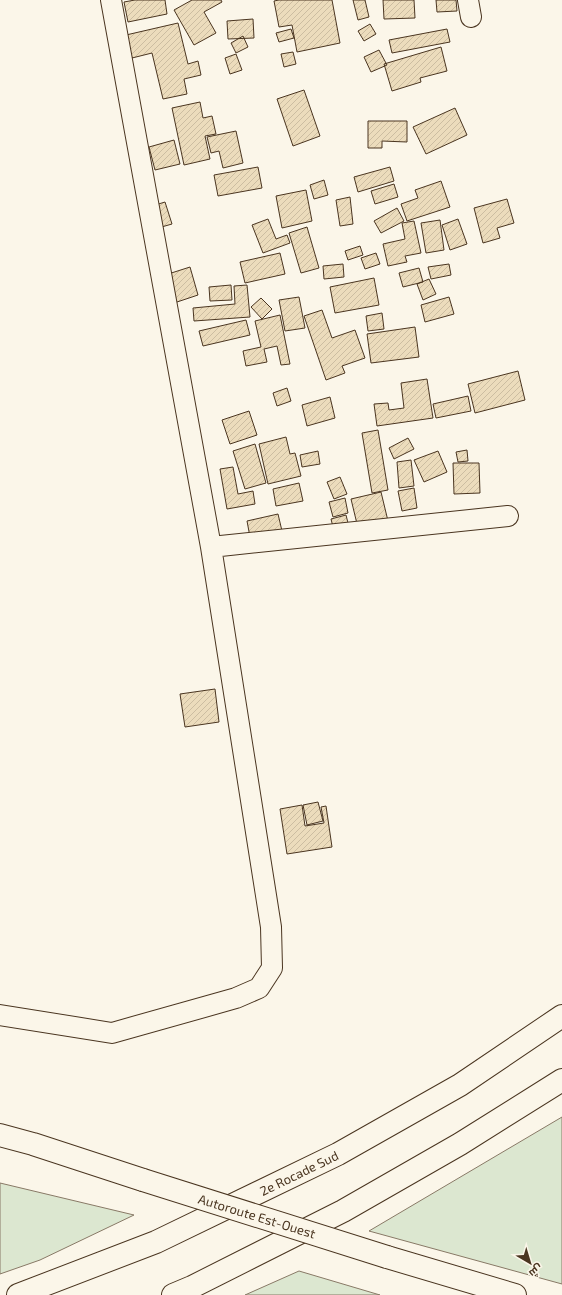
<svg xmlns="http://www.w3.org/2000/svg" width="562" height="1295" viewBox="0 0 562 1295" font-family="'Exo 2',Cairo,sans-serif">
	<defs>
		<pattern id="building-hatch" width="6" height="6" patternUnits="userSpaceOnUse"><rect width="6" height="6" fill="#ecdcbc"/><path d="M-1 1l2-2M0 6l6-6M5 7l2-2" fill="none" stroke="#ccbda1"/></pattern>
	</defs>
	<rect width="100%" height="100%" fill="#fbf6e9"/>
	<path fill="#dce7d0" stroke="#887966" d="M562 1117V1284L369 1231Z
		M0 1183 134 1215 40 1260 0 1274Z
		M299 1271 380 1295H245Z"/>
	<path fill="url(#building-hatch)" stroke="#4a3520" d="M135 0H165L167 14 128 22 124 2Z
		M192 0H221L222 2 204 12 216 33 194 45 174 10Z
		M279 0H332L340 43 297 52 292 25 279 27 274 1Z
		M353 0H365L369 17 358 20Z
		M383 0H414L415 18 384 19Z
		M436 0H456L457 11 437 12Z
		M253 19 254 38 228 39 227 21Z
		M178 23 188 64 198 61 201 75 184 79 187 94 163 99 152 53 132 58 126 35Z
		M370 24 376 34 364 41 358 31Z
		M291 29 294 38 279 42 276 33Z
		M447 29 450 42 392 53 389 40Z
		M243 36 248 47 236 53 231 43Z
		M441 47 447 71 420 78 421 82 392 91 384 64Z
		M379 50 387 65 371 72 364 57Z
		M293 52 296 64 284 67 281 54Z
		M236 54 242 70 230 74 225 58Z
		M304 90 320 136 293 146 277 99Z
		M200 102 203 118 212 116 216 134 205 136 210 159 184 165 172 108Z
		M455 108 467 135 426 154 413 127Z
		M368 121H407V142L382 141V148H368Z
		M236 131 243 163 223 168 219 151 211 153 207 137Z
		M174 140 180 164 155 170 149 147Z
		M258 167 262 188 218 196 214 175Z
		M390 167 394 181 358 192 354 177Z
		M324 180 328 195 314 199 310 185Z
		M441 181 450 207 407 221 401 204 418 198 415 190Z
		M394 184 398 197 375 204 371 191Z
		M306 190 312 221 282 228 276 196Z
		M350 197 353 224 340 226 336 200Z
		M507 199 514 223 497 228 500 238 483 243 474 208Z
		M165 202 172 224 158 228 152 206Z
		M397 208 404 221 381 233 374 221Z
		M268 219 276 239 287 235 290 243 263 253 252 225Z
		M458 219 467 244 450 250 442 225Z
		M440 220 444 250 426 253 421 223Z
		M414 221 421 253 405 256 407 262 388 266 383 244 405 239 402 223Z
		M307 227 319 268 301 273 289 233Z
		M360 246 363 255 348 260 345 251Z
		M280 253 285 274 245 283 240 262Z
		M376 253 380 264 365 269 361 258Z
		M343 264 344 277 324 279 323 266Z
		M449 264 451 275 431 279 428 267Z
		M190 267 198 295 171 304 162 276Z
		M419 268 423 282 403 287 399 273Z
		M374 278 379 305 335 313 330 287Z
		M429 279 436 294 423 300 417 284Z
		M231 285 232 300 210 301 209 287Z
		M247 285 250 317 194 321 193 308 235 304 234 286Z
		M299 297 305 328 285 331 279 300Z
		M449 297 454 314 425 322 421 305Z
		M261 298 272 309 262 319 251 307Z
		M322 310 332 338 355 330 365 358 342 366 345 373 326 380 304 316Z
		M382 313 384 329 368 331 366 316Z
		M280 315 290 364 281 365 277 346 264 349 267 362 246 366 243 351 261 347 255 321Z
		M246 320 250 335 203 346 199 331Z
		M415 327 419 357 371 363 367 334Z
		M518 371 525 400 475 413 468 384Z
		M427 379 433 418 377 426 374 404 388 403 389 410 404 408 401 383Z
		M287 388 291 401 277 406 273 393Z
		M468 396 471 411 436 418 433 404Z
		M330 397 335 418 307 426 302 405Z
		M249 411 257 435 230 444 222 420Z
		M378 430 388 490 372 493 362 433Z
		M286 437 290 454 295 453 301 476 268 484 259 444Z
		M408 438 414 449 394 459 389 448Z
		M255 444 266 483 245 489 233 451Z
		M467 450 468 461 458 462 456 452Z
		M318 451 320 464 302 467 300 455Z
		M438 451 447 472 424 482 414 460Z
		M411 460 414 486 399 488 397 462Z
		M453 463H479L480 493 454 494Z
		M233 467 238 494 253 491 255 504 227 509 220 469Z
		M340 477 347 494 334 499 327 482Z
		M299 483 303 501 276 506 273 489Z
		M414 488 417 508 402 511 398 491Z
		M381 492 388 521 358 528 351 499Z
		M345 498 348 513 333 517 329 502Z
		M278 514 282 531 250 537 247 521Z
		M346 515 349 527 334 531 331 519Z
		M215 689 219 722 185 727 180 694Z
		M318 802 323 821 307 825 303 805Z
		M302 805 305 826 324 823 321 807 326 806 332 847 287 854 280 809Z"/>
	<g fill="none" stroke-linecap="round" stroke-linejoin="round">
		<defs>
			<path id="minor" d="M468 0 471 17
				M211 547 508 516
				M0 1015 112 1033 236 998 259 988 272 968 271 927 211 547 111 0"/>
			<path id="motorway" d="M0 1135 33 1144 143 1180
				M387 1257 515 1295
				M18 1295 156 1242 338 1154 460 1085 562 1016
				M173 1295 192 1287 343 1211 460 1144 562 1080"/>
		</defs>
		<use href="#minor" stroke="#4a3520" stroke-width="22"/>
		<use href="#motorway" stroke="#4a3520" stroke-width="24"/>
		<use href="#minor" stroke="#fbf6e9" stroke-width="20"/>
		<use href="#motorway" stroke="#fbf6e9" stroke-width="22"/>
		<defs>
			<path id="motorway-bridge" d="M143 1180 387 1257"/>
		</defs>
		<use href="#motorway-bridge" stroke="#4a3520" stroke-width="24" stroke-linecap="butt"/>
		<use href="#motorway-bridge" stroke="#fbf6e9" stroke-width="22"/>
	</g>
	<g text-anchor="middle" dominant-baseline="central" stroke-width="3" stroke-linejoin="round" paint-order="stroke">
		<g font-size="13" fill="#4a3520" stroke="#fbf6e9">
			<text transform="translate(299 1173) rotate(-26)">2e Rocade Sud</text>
			<text transform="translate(257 1216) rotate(17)">Autoroute Est-Ouest</text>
		</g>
	</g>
	<g transform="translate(530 1263) rotate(142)" stroke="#fbf6e9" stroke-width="3" paint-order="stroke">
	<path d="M0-3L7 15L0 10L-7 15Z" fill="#4a3520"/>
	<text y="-6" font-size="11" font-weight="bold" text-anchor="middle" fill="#4a3520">ش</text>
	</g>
</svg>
